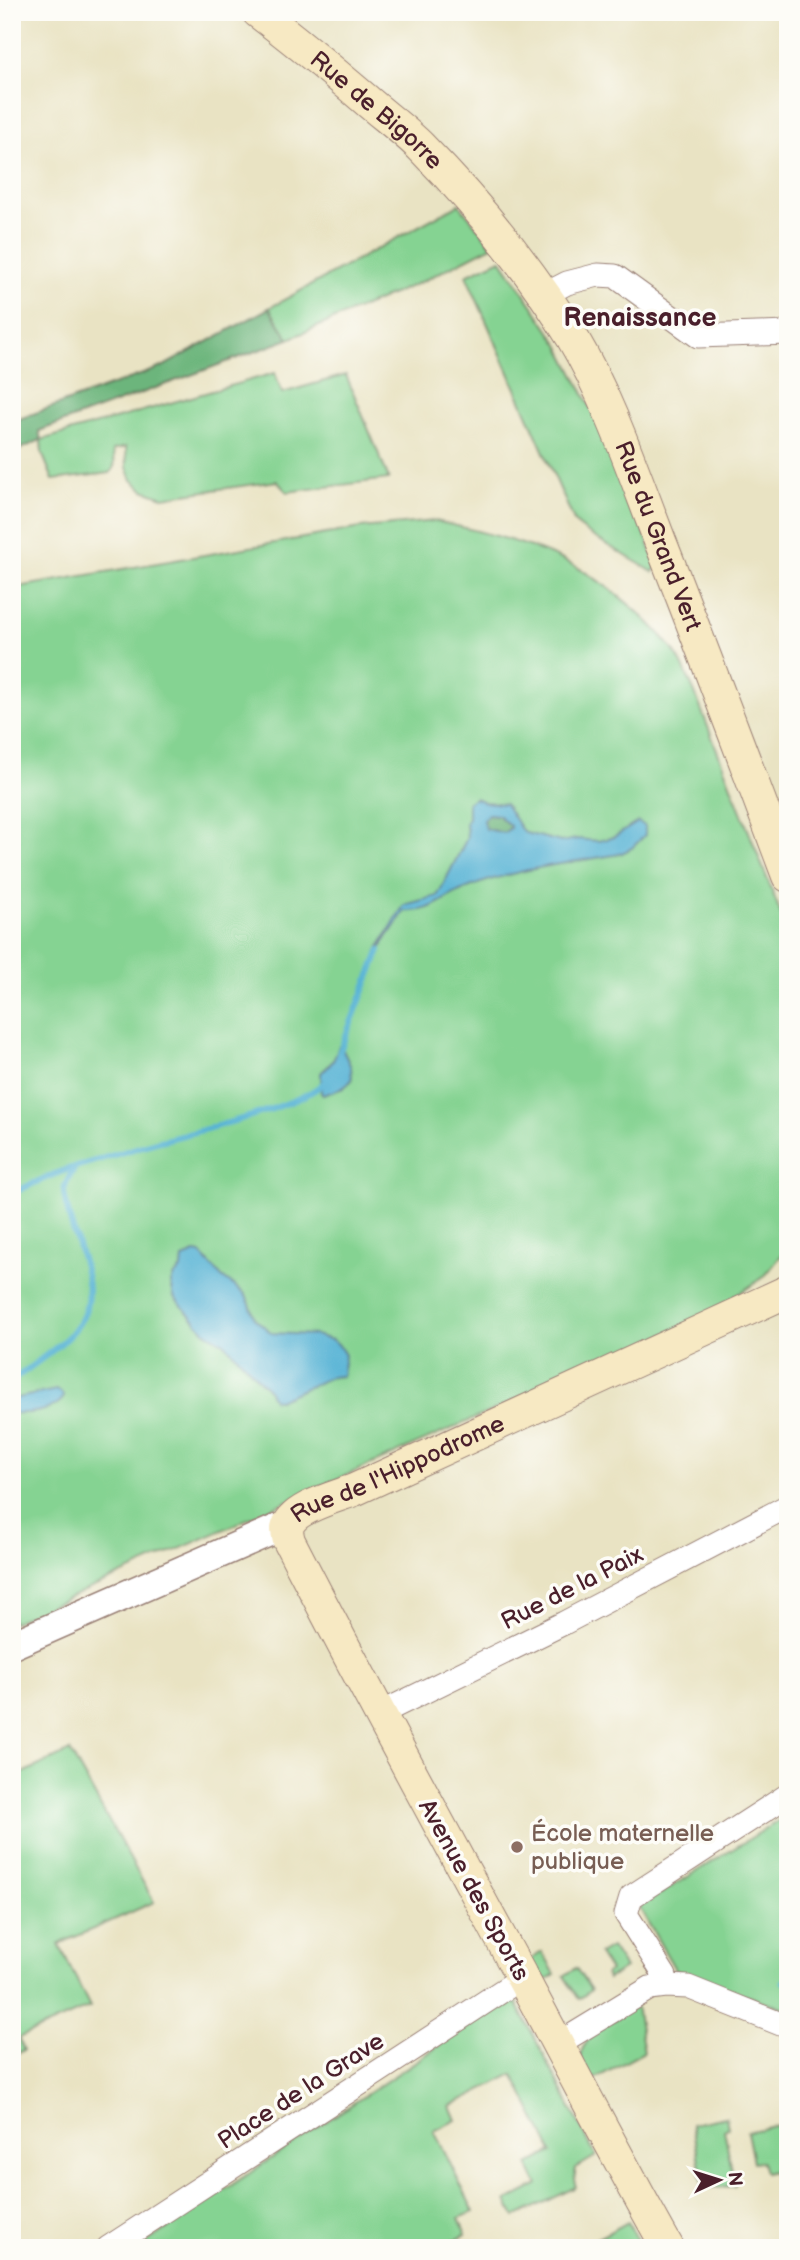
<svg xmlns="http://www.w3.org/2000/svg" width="800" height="2260" viewBox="0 0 800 2260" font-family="'Balsamiq Sans',sans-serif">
	<rect width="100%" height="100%" fill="#fdfcf7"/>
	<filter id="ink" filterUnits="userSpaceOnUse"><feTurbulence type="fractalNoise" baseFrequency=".0143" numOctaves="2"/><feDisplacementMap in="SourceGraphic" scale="14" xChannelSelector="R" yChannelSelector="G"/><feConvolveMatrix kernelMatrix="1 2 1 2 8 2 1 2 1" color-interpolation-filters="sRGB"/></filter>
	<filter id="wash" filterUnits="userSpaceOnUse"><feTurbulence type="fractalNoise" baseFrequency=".00686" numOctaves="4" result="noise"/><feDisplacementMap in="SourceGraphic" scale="28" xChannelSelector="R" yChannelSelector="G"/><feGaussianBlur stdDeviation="1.57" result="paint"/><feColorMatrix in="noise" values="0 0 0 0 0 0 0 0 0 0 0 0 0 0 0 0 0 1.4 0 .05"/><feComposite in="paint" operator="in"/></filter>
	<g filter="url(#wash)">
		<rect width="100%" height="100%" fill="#e9e3c3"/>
		<path fill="#85d392" stroke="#68795e" stroke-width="2" d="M459 204 492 246 423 281 289 339 269 308Z
			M501 259 559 345 616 457 657 566 653 572 589 534 575 523 466 275Z
			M275 373 282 393 346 375 389 479 287 492 277 481 163 497 144 490 132 480 127 467 126 447 113 450C114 459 117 466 110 473L53 480 42 453 41 440Z
			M435 521C478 531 523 541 563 560 601 578 655 622 678 657 684 667 689 680 694 691L788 932V1247L764 1277 702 1318 12 1623V588L361 528Z
			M70 1751 154 1902 59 1944 90 2007 18 2038 24 2050 12 2056V1778Z
			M788 1815V2010L676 1971 639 1907Z
			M611 1947 625 1968 608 1979 606 1974 610 1971 599 1954Z
			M542 1952 555 1974 541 1983 527 1962Z
			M576 1968 591 1990 579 1999 564 1976Z
			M513 1996 596 2156 576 2168 574 2180 576 2187 515 2217 507 2201 538 2185 528 2165 552 2152 513 2074 450 2106 456 2120 434 2131 474 2212 459 2218 466 2234 440 2248H138Z
			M636 2006 644 2052 589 2082C586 2077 582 2071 581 2066 573 2039 617 2018 636 2006Z
			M726 2117 728 2128 724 2130 735 2186 704 2188 692 2124Z
			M788 2123V2198L779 2200 773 2171 765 2173 762 2161 753 2162 747 2132Z
			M628 2222 641 2248H579Z"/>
		<path fill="#6cb57c" stroke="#5b6a54" stroke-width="2" d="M269 308 289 339 39 431 41 440 12 453V431L17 428 19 419 162 367Z
			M488 814 498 815 510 826V828L504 833 486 829 483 821Z"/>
		<path fill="#57b3d5" stroke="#506980" stroke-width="2" fill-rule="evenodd" d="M475 798 484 802 505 804 521 829 526 833 561 842 577 839 598 841 614 837 638 822 645 826V835L632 848 620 854C568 863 514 869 465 889 441 898 433 913 405 911L384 942 381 950 377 951 404 905 437 896 440 891 467 838 466 823 468 817V802ZM488 814 498 815 510 826V828L504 833 486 829 483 821Z
			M339 1046H341L351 1067 352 1080 343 1088 323 1095 321 1093V1073L333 1061Z
			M195 1253 201 1254 222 1277 245 1294 250 1304 255 1319 272 1333 315 1335 332 1340 338 1344 345 1355 342 1376 331 1377 278 1400 273 1399 267 1388 232 1351 224 1343 204 1331 174 1297 171 1283 173 1277 182 1268 183 1258Z
			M56 1390 61 1392 64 1397C55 1412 28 1414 12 1413V1399Z"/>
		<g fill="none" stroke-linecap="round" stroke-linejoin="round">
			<path stroke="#57b3d5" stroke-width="6" d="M339 1053 380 950
				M12 1193C32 1185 51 1174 72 1168 97 1160 123 1152 149 1144 183 1135 307 1106 325 1081
				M12 1381C32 1365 63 1346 78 1325 102 1291 76 1248 68 1212 67 1206 64 1197 64 1191 65 1183 71 1174 75 1167
				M784 1982 788 1980"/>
		</g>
	</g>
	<g filter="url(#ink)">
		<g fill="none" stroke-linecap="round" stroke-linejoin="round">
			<defs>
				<path id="minor" d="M544 295 567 283 598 275 615 276 698 336 788 333
					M379 1714 564 1623 788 1506
					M666 1986 665 1976 626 1914 631 1897 788 1795
					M558 2044 650 1988 666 1986 688 1987 788 2027
					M108 2248 522 1978"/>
				<path id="tertiary" d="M12 1645 276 1529H287"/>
				<g id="secondary">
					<path id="s1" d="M258 12C295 40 330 69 365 99 383 115 404 130 421 147 477 204 530 269 572 337 609 399 634 474 660 541 704 652 746 764 788 876"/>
					<path id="s2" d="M668 2248C618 2160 572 2070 524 1981 445 1835 365 1689 289 1541 288 1537 287 1533 287 1529 291 1508 336 1497 354 1490L788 1291"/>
				</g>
			</defs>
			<use href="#minor" stroke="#9a8177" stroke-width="25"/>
			<use href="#tertiary" stroke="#9a8177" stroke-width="31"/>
			<use href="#secondary" stroke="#9a8177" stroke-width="34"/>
			<use href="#minor" stroke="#fff" stroke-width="23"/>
			<use href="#tertiary" stroke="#fff" stroke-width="28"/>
			<use href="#secondary" stroke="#f7e9c3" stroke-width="32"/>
		</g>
	</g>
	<circle fill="#8d6e63" stroke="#fdfcf7" stroke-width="2.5" cx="517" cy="1847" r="7"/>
	<g text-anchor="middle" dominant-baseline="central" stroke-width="7" stroke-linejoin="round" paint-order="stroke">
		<g font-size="24" fill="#4a1f2b" stroke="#fdfcf7">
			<text stroke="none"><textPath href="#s1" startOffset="154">Rue de Bigorre</textPath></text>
			<text stroke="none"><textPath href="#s1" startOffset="672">Rue du Grand Vert</textPath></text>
			<text stroke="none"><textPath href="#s2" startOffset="943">Rue de l'Hippodrome</textPath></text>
			<text transform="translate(572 1588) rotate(-27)">Rue de la Paix</text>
			<text transform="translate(474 1890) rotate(61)">Avenue des Sports</text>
			<text transform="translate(301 2091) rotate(-33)">Place de la Grave</text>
		</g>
		<g font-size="24" fill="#785e54" stroke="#fdfcf7" text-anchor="start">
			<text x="531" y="1833">École maternelle<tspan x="531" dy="28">publique</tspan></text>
		</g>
		<g font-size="26" font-weight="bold" fill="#4a1f2b" stroke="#fdfcf7">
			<text x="640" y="318">Renaissance</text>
		</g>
	</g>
	<rect width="800" height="2260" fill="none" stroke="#fdfcf7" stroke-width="42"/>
	<g transform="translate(719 2180) rotate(86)" stroke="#fdfcf7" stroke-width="5" paint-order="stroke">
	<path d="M0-5L12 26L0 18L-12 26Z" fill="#4a1f2b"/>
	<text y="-10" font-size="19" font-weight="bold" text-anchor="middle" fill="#4a1f2b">N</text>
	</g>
</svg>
